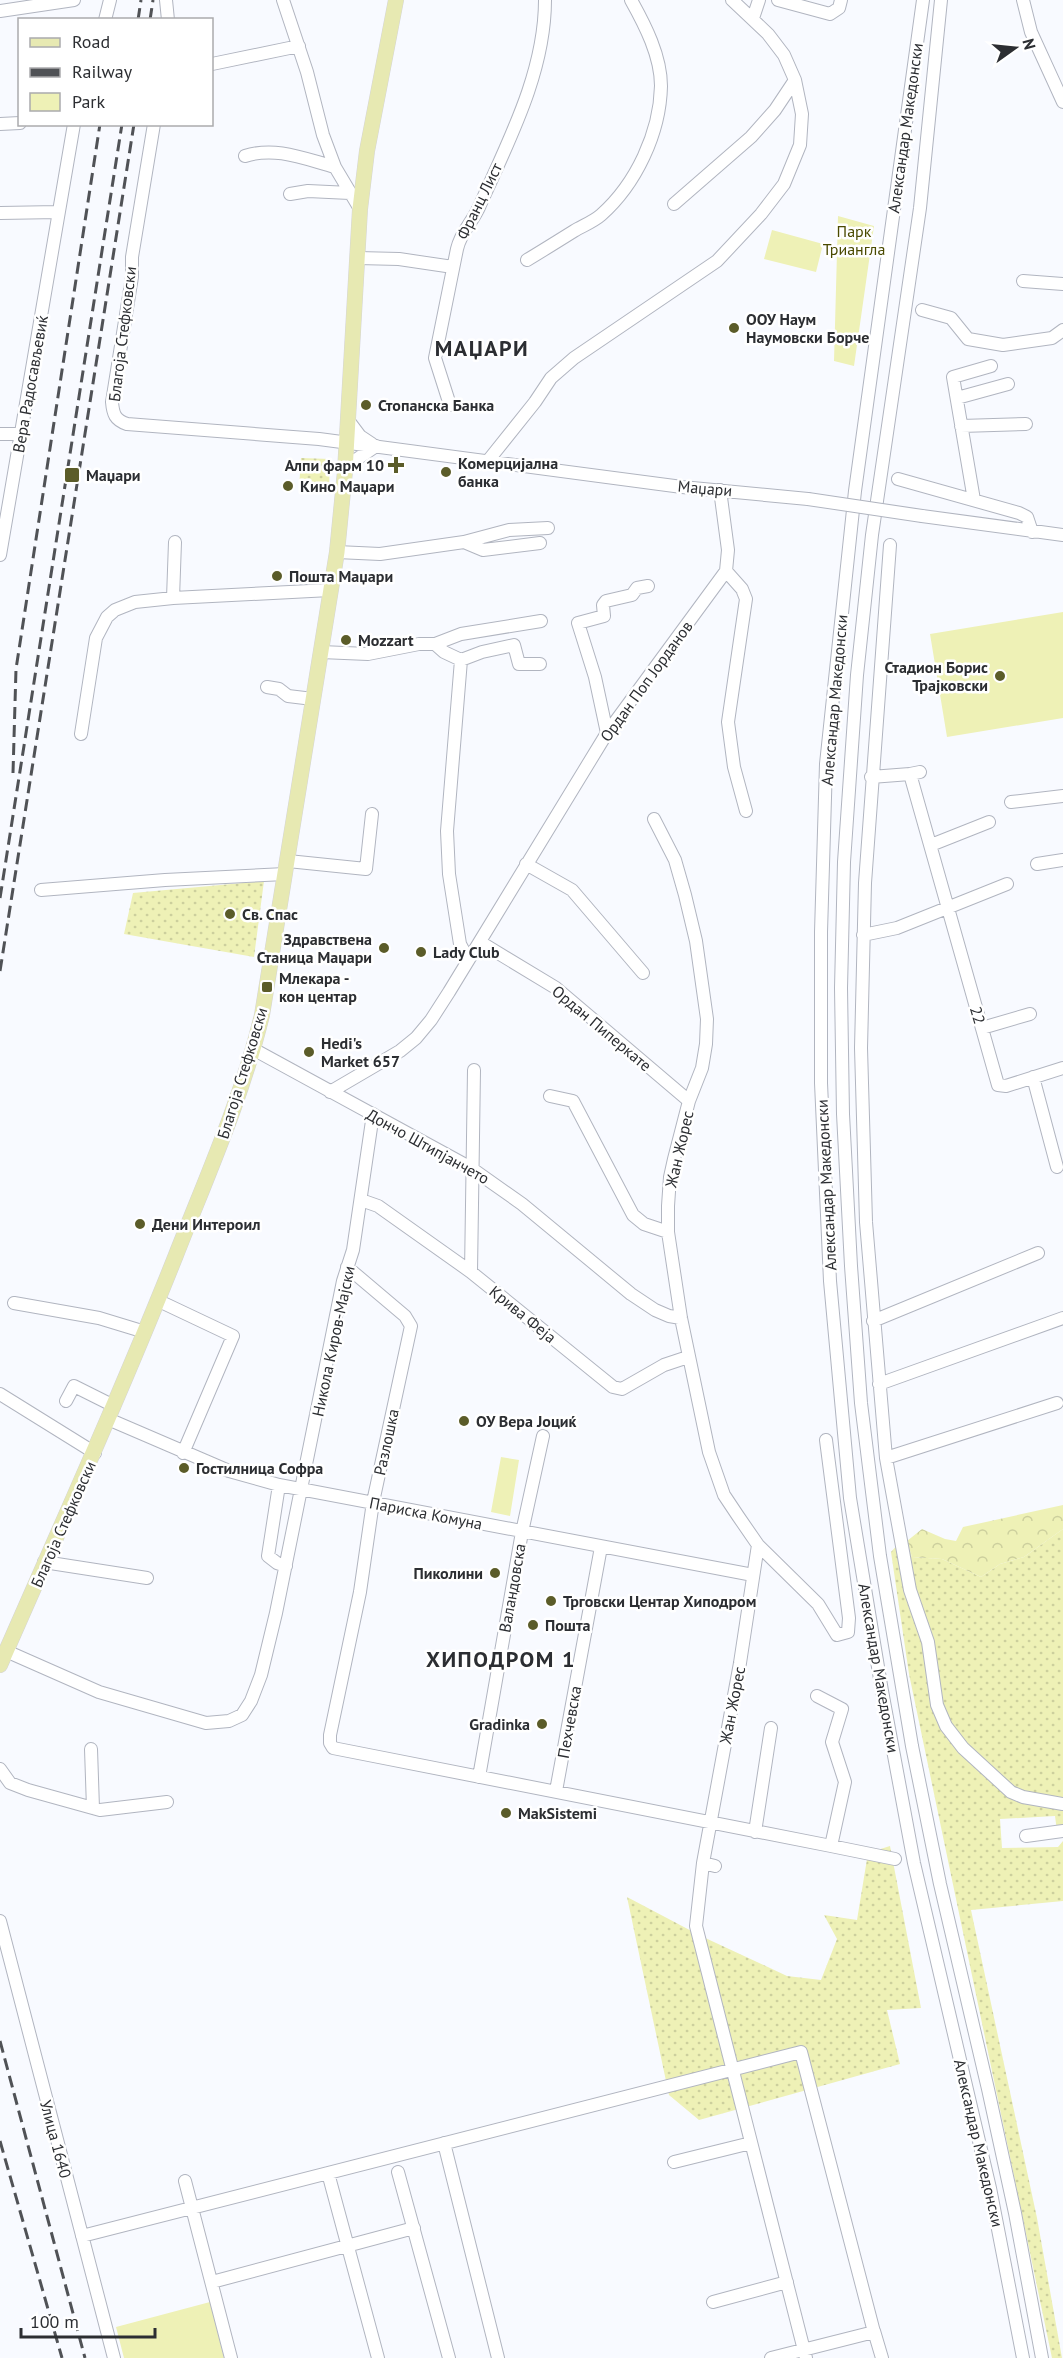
<svg xmlns="http://www.w3.org/2000/svg" width="1063" height="2358" viewBox="0 0 1063 2358" font-family="'PT Sans',sans-serif">
	<defs>
		<pattern id="grass-dots" width="8" height="8" patternUnits="userSpaceOnUse" patternTransform="scale(1.5)"><rect width="8" height="8" fill="#eef1b6"/><path d="M2 2h.1M6 6h.1" fill="none" stroke="#cccf9d" stroke-width="1.8" stroke-linecap="round"/></pattern>
		<pattern id="forest-crowns" width="20" height="18" patternUnits="userSpaceOnUse" patternTransform="scale(1.5)"><rect width="20" height="18" fill="#eef1b6"/><path d="M2 6a3 3 0 1 1 6 0M12 15a3 3 0 1 1 6 0" fill="none" stroke="#cccf9d"/></pattern>
	</defs>
	<rect width="100%" height="100%" fill="#f8faff"/>
	<path fill="url(#grass-dots)" d="M301 458 330 459 329 489 299 488Z
		M264 881 254 957 124 934 133 893Z
		M1063 1529V1829L1057 1831 1055 1816 1000 1819 1002 1848 1058 1847 1063 1841V1901L971 1910 1037 2218 1062 2358H1052L909 1674 891 1552 900 1542 907 1541 912 1557 942 1559 981 1577 1000 1564 1024 1557Z
		M890 1846 921 2008 887 2010 900 2064 699 2120 669 2095 627 1897 701 1936 787 1976 821 1980 837 1939 824 1915 857 1920 868 1853Z"/>
	<path fill="url(#forest-crowns)" d="M1063 1505V1529L1024 1557 1000 1564 981 1577 942 1559 912 1557 907 1541 922 1529 945 1539 956 1541 963 1527Z"/>
	<path fill="#eef1b6" d="M838 216 874 226 854 366 834 361Z
		M772 230 823 244 816 272 764 259Z
		M1063 612V718L947 737 930 634Z
		M501 1457 519 1460 510 1516 491 1512Z
		M210 2302 224 2358H124L116 2327Z"/>
	<g fill="none" stroke-linecap="round" stroke-linejoin="round">
		<defs>
			<path id="minor" d="M166 0 168 20
				M283 0 307 72 323 135 335 167 360 209
				M778 0 830 14 839 8 841 0
				M923 0 855 491 826 764 821 932V1083L830 1281 850 1498 882 1691 914 1863 990 2188 1023 2358
				M941 0 920 208 872 535 857 675 844 862 841 988 843 1114 851 1266 861 1403 880 1556 912 1746 940 1884 988 2089 1015 2213 1042 2358
				M1023 0 1031 32 1063 102
				M0 11 74 0
				M753 18 759 0
				M105 20 110 0
				M212 64 299 46
				M0 124 20 123
				M154 124 132 257V277L112 402C113 414 115 420 127 424L319 439 682 487 808 499
				M245 156C276 146 305 159 335 167
				M290 194 308 191 350 193
				M674 204 751 137 775 110 795 80
				M0 213 58 212
				M358 258 399 259 453 267
				M527 260C542 251 558 241 574 231 582 226 593 222 601 215 636 184 660 133 661 86 661 56 645 25 631 0
				M1023 281 1063 284
				M922 310 951 318 968 339 1003 345 1052 338 1063 330
				M957 398 1008 384
				M450 405 435 358 457 249C461 231 473 222 480 205 509 140 545 72 545 0
				M348 420 360 436 372 444
				M961 426 1026 424
				M0 434H22
				M487 462 535 402 551 378 574 358 717 261 761 214 784 184 800 145 802 114 795 80 784 55 768 34 732 0
				M345 471 357 459 376 446
				M898 479 1019 513 1027 517 1032 532
				M974 500 953 377 991 366
				M922 516 1063 535
				M464 542 509 530 548 528
				M890 545 865 883 861 1048 866 1222 886 1458 910 1590 928 1642 937 1705 946 1726 963 1748 1011 1792 1023 1797 1063 1804
				M337 552 380 554 464 542 483 550 540 543
				M0 555 74 124
				M726 571 742 589 746 599 728 722 734 767 746 811
				M173 598 175 542
				M435 644 444 652 461 660 482 652 514 645 519 664H540
				M321 652 368 654 419 644H435L461 634 541 621
				M461 660 447 831 449 874 460 944 468 959
				M267 687 279 689 288 696 313 699
				M607 733 595 677 578 623 604 616 603 605 606 601 632 595 637 588 648 586
				M81 734 96 638 107 617 115 610 135 602 173 598 330 590
				M920 772 910 774 998 1085 1006 1086 1063 1068
				M871 777 910 774
				M1011 802 1063 796
				M654 819 675 860 685 895 696 941 707 1019 706 1044 702 1068 689 1101 674 1159 670 1177 668 1206V1232L681 1318 709 1452 724 1495 738 1516 758 1545 818 1604 837 1635 848 1632 849 1618 826 1440
				M931 845 989 822
				M288 861 366 869 372 814
				M526 864 572 890 643 973
				M1037 864 1063 860
				M41 890 165 880 285 874
				M863 935 897 928 1007 884
				M480 942 556 988 689 1101
				M982 1028 1030 1014
				M253 1049 471 1168 522 1204 631 1294 655 1310 669 1316 681 1318
				M1033 1077 1057 1167
				M330 1092 400 1051 416 1038 431 1020 449 992 607 733 726 571 728 550 720 490
				M550 1096 573 1101 633 1215 644 1224 668 1232
				M361 1200 378 1206 471 1272 613 1387 622 1389 664 1365 688 1357
				M347 1267 405 1316 411 1326 373 1502 360 1592 330 1735V1743L333 1748 831 1846 845 1782 832 1742 842 1709 817 1696
				M471 1272 474 1070
				M159 1301 233 1336 183 1453
				M14 1303 99 1318 145 1332
				M873 1321 1038 1253
				M879 1384 1063 1318
				M0 1394 95 1453
				M66 1401 74 1386 114 1406
				M108 1419 229 1471 279 1485 753 1575
				M886 1458 1057 1403
				M279 1485 268 1556 277 1563 286 1566
				M44 1562 147 1578
				M6 1651 99 1692 206 1723 229 1721 242 1715 251 1701 261 1675 276 1613 343 1281 353 1250 373 1114
				M91 1749 93 1808
				M0 1769 10 1783 28 1790 100 1810 167 1802
				M479 1777 522 1532 543 1436
				M556 1791 601 1547
				M755 1832 771 1728
				M1026 1836 1063 1831
				M831 1846 895 1859
				M703 1863 696 1926 806 2358
				M715 1866 703 1863 740 1663 758 1545
				M0 1921 114 2358
				M444 2143 498 2358
				M674 2162 751 2143
				M398 2172 449 2358
				M328 2173 378 2358
				M185 2181 231 2358
				M82 2236 801 2052 874 2332 771 2358
				M212 2282 414 2228
				M713 2302 787 2282
				M874 2331 882 2358"/>
			<path id="major" d="M0 1665C60 1528 121 1393 176 1255 207 1176 242 1098 262 1015L337 552 345 471 360 209 367 151 396 0"/>
		</defs>
		<use href="#minor" stroke="#b1b5c0" stroke-width="14"/>
		<use href="#major" stroke="#d5d5d6" stroke-width="16"/>
		<use href="#minor" stroke="#fff" stroke-width="12"/>
		<use href="#major" stroke="#e7e9b2" stroke-width="15"/>
		<path stroke="#505256" stroke-width="3" stroke-dasharray="12 6" stroke-linecap="butt" d="M138 20 141 0
			M150 20 153 0
			M13 773 16 669 100 124
			M0 898 122 124
			M0 971 134 124
			M0 2041 85 2358
			M0 2141 62 2358"/>
		<defs>
			<path id="minor-bridge" d="M808 499 922 516"/>
		</defs>
		<use href="#minor-bridge" stroke="#b1b5c0" stroke-width="14" stroke-linecap="butt"/>
		<use href="#minor-bridge" stroke="#fff" stroke-width="12"/>
	</g>
	<g fill="#5b5c29" stroke="#fff" stroke-width="2">
		<circle cx="734" cy="328" r="6"/>
		<circle cx="366" cy="405" r="6"/>
		<path d="M393 456h6v6h6v6h-6v6h-6v-6h-6v-6h6z"/>
		<circle cx="446" cy="472" r="6"/>
		<rect x="64" y="467" width="16" height="16" rx="3"/>
		<circle cx="288" cy="486" r="6"/>
		<circle cx="277" cy="576" r="6"/>
		<circle cx="346" cy="640" r="6"/>
		<circle cx="1000" cy="676" r="6"/>
		<circle cx="230" cy="914" r="6"/>
		<circle cx="384" cy="948" r="6"/>
		<circle cx="421" cy="952" r="6"/>
		<rect x="261" y="981" width="12" height="12" rx="3"/>
		<circle cx="309" cy="1052" r="6"/>
		<circle cx="140" cy="1224" r="6"/>
		<circle cx="464" cy="1421" r="6"/>
		<circle cx="184" cy="1468" r="6"/>
		<circle cx="495" cy="1573" r="6"/>
		<circle cx="551" cy="1601" r="6"/>
		<circle cx="533" cy="1625" r="6"/>
		<circle cx="542" cy="1724" r="6"/>
		<circle cx="506" cy="1813" r="6"/>
	</g>
	<g text-anchor="middle" dominant-baseline="central" stroke-width="5" stroke-linejoin="round" paint-order="stroke">
		<g font-size="16" fill="#2c2e32" stroke="#fff">
			<text transform="translate(905 128) rotate(-82)">Александар Македонски</text>
			<text transform="translate(479 201) rotate(-64)">Франц Лист</text>
			<text transform="translate(122 334) rotate(-83)">Благоја Стефковски</text>
			<text transform="translate(30 384) rotate(-80)">Вера Радосављевиќ</text>
			<text transform="translate(705 488) rotate(5)">Маџари</text>
			<text transform="translate(646 681) rotate(-54)">Ордан Поп Јорданов</text>
			<text transform="translate(834 700) rotate(-85)">Александар Македонски</text>
			<text transform="translate(978 1015) rotate(74)">22</text>
			<text transform="translate(602 1028) rotate(40)">Ордан Пиперкате</text>
			<text transform="translate(242 1073) rotate(-73)">Благоја Стефковски</text>
			<text transform="translate(428 1146) rotate(29)">Дончо Штипјанчето</text>
			<text transform="translate(679 1149) rotate(-77)">Жан Жорес</text>
			<text transform="translate(826 1185) rotate(-93)">Александар Македонски</text>
			<text transform="translate(523 1314) rotate(39)">Крива Феја</text>
			<text transform="translate(333 1341) rotate(-78)">Никола Киров-Мајски</text>
			<text transform="translate(386 1442) rotate(-78)">Разлошка</text>
			<text transform="translate(426 1513) rotate(11)">Париска Комуна</text>
			<text transform="translate(63 1524) rotate(-66)">Благоја Стефковски</text>
			<text transform="translate(512 1588) rotate(-80)">Валандовска</text>
			<text transform="translate(879 1668) rotate(80)">Александар Македонски</text>
			<text transform="translate(732 1705) rotate(-79)">Жан Жорес</text>
			<text transform="translate(569 1722) rotate(-80)">Пехчевска</text>
			<text transform="translate(56 2139) rotate(75)">Улица 1640</text>
			<text transform="translate(979 2143) rotate(77)">Александар Македонски</text>
		</g>
		<g font-size="16" fill="#4a4a00" stroke="#fff">
			<text x="854" y="231">Парк<tspan x="854" dy="18">Триангла</tspan></text>
		</g>
		<g font-size="16" font-weight="bold" fill="#2c2e32" stroke="#fff" text-anchor="start">
			<text x="746" y="319">ООУ Наум<tspan x="746" dy="18">Наумовски Борче</tspan></text>
			<text x="378" y="405">Стопанска Банка</text>
			<text x="458" y="463">Комерцијална<tspan x="458" dy="18">банка</tspan></text>
			<text x="384" y="465" text-anchor="end">Алпи фарм 10</text>
			<text x="86" y="475">Маџари</text>
			<text x="300" y="486">Кино Маџари</text>
			<text x="289" y="576">Пошта Маџари</text>
			<text x="358" y="640">Mozzart</text>
			<text x="988" y="667" text-anchor="end">Стадион Борис<tspan x="988" dy="18">Трајковски</tspan></text>
			<text x="242" y="914">Св. Спас</text>
			<text x="372" y="939" text-anchor="end">Здравствена<tspan x="372" dy="18">Станица Маџари</tspan></text>
			<text x="433" y="952">Lady Club</text>
			<text x="279" y="978">Млекара -<tspan x="279" dy="18">кон центар</tspan></text>
			<text x="321" y="1043">Hedi's<tspan x="321" dy="18">Market 657</tspan></text>
			<text x="152" y="1224">Дени Интероил</text>
			<text x="476" y="1421">ОУ Вера Јоциќ</text>
			<text x="196" y="1468">Гостилница Софра</text>
			<text x="483" y="1573" text-anchor="end">Пиколини</text>
			<text x="563" y="1601">Трговски Центар Хиподром</text>
			<text x="545" y="1625">Пошта</text>
			<text x="530" y="1724" text-anchor="end">Gradinka</text>
			<text x="518" y="1813">MakSistemi</text>
		</g>
		<g font-size="22" font-weight="bold" letter-spacing="1.5" fill="#2c2e32" stroke="#fff">
			<text x="482" y="348">МАЏАРИ</text>
			<text x="501" y="1659">ХИПОДРОМ 1</text>
		</g>
	</g>
	<rect x="18" y="18" width="195" height="108" fill="#ffffff" stroke="#ababad" stroke-width="1.5"/>
	<rect x="30" y="38" width="30" height="9" fill="#e7e9b2" stroke="#ababad" stroke-width="1.5"/>
	<text x="72" y="48" font-size="18" fill="#2c2e32">Road</text>
	<rect x="30" y="68" width="30" height="9" fill="#505256" stroke="#ababad" stroke-width="1.5"/>
	<text x="72" y="78" font-size="18" fill="#2c2e32">Railway</text>
	<rect x="30" y="93" width="30" height="18" fill="#eef1b6" stroke="#ababad" stroke-width="1.5"/>
	<text x="72" y="108" font-size="18" fill="#2c2e32">Park</text>
	<g transform="translate(1015 48) rotate(75)" stroke="#ffffff" stroke-width="4.5" paint-order="stroke">
	<path d="M0-4.5L10 22L0 15L-10 22Z" fill="#2c2e32"/>
	<text y="-9" font-size="16" font-weight="bold" text-anchor="middle" fill="#2c2e32">N</text>
	</g>
	<path d="M21 2328v9h134v-9" fill="none" stroke="#2c2e32" stroke-width="3"/>
	<text x="30" y="2328" font-size="18" fill="#2c2e32" stroke="#ffffff" stroke-width="4.5" paint-order="stroke">100 m</text>
</svg>
